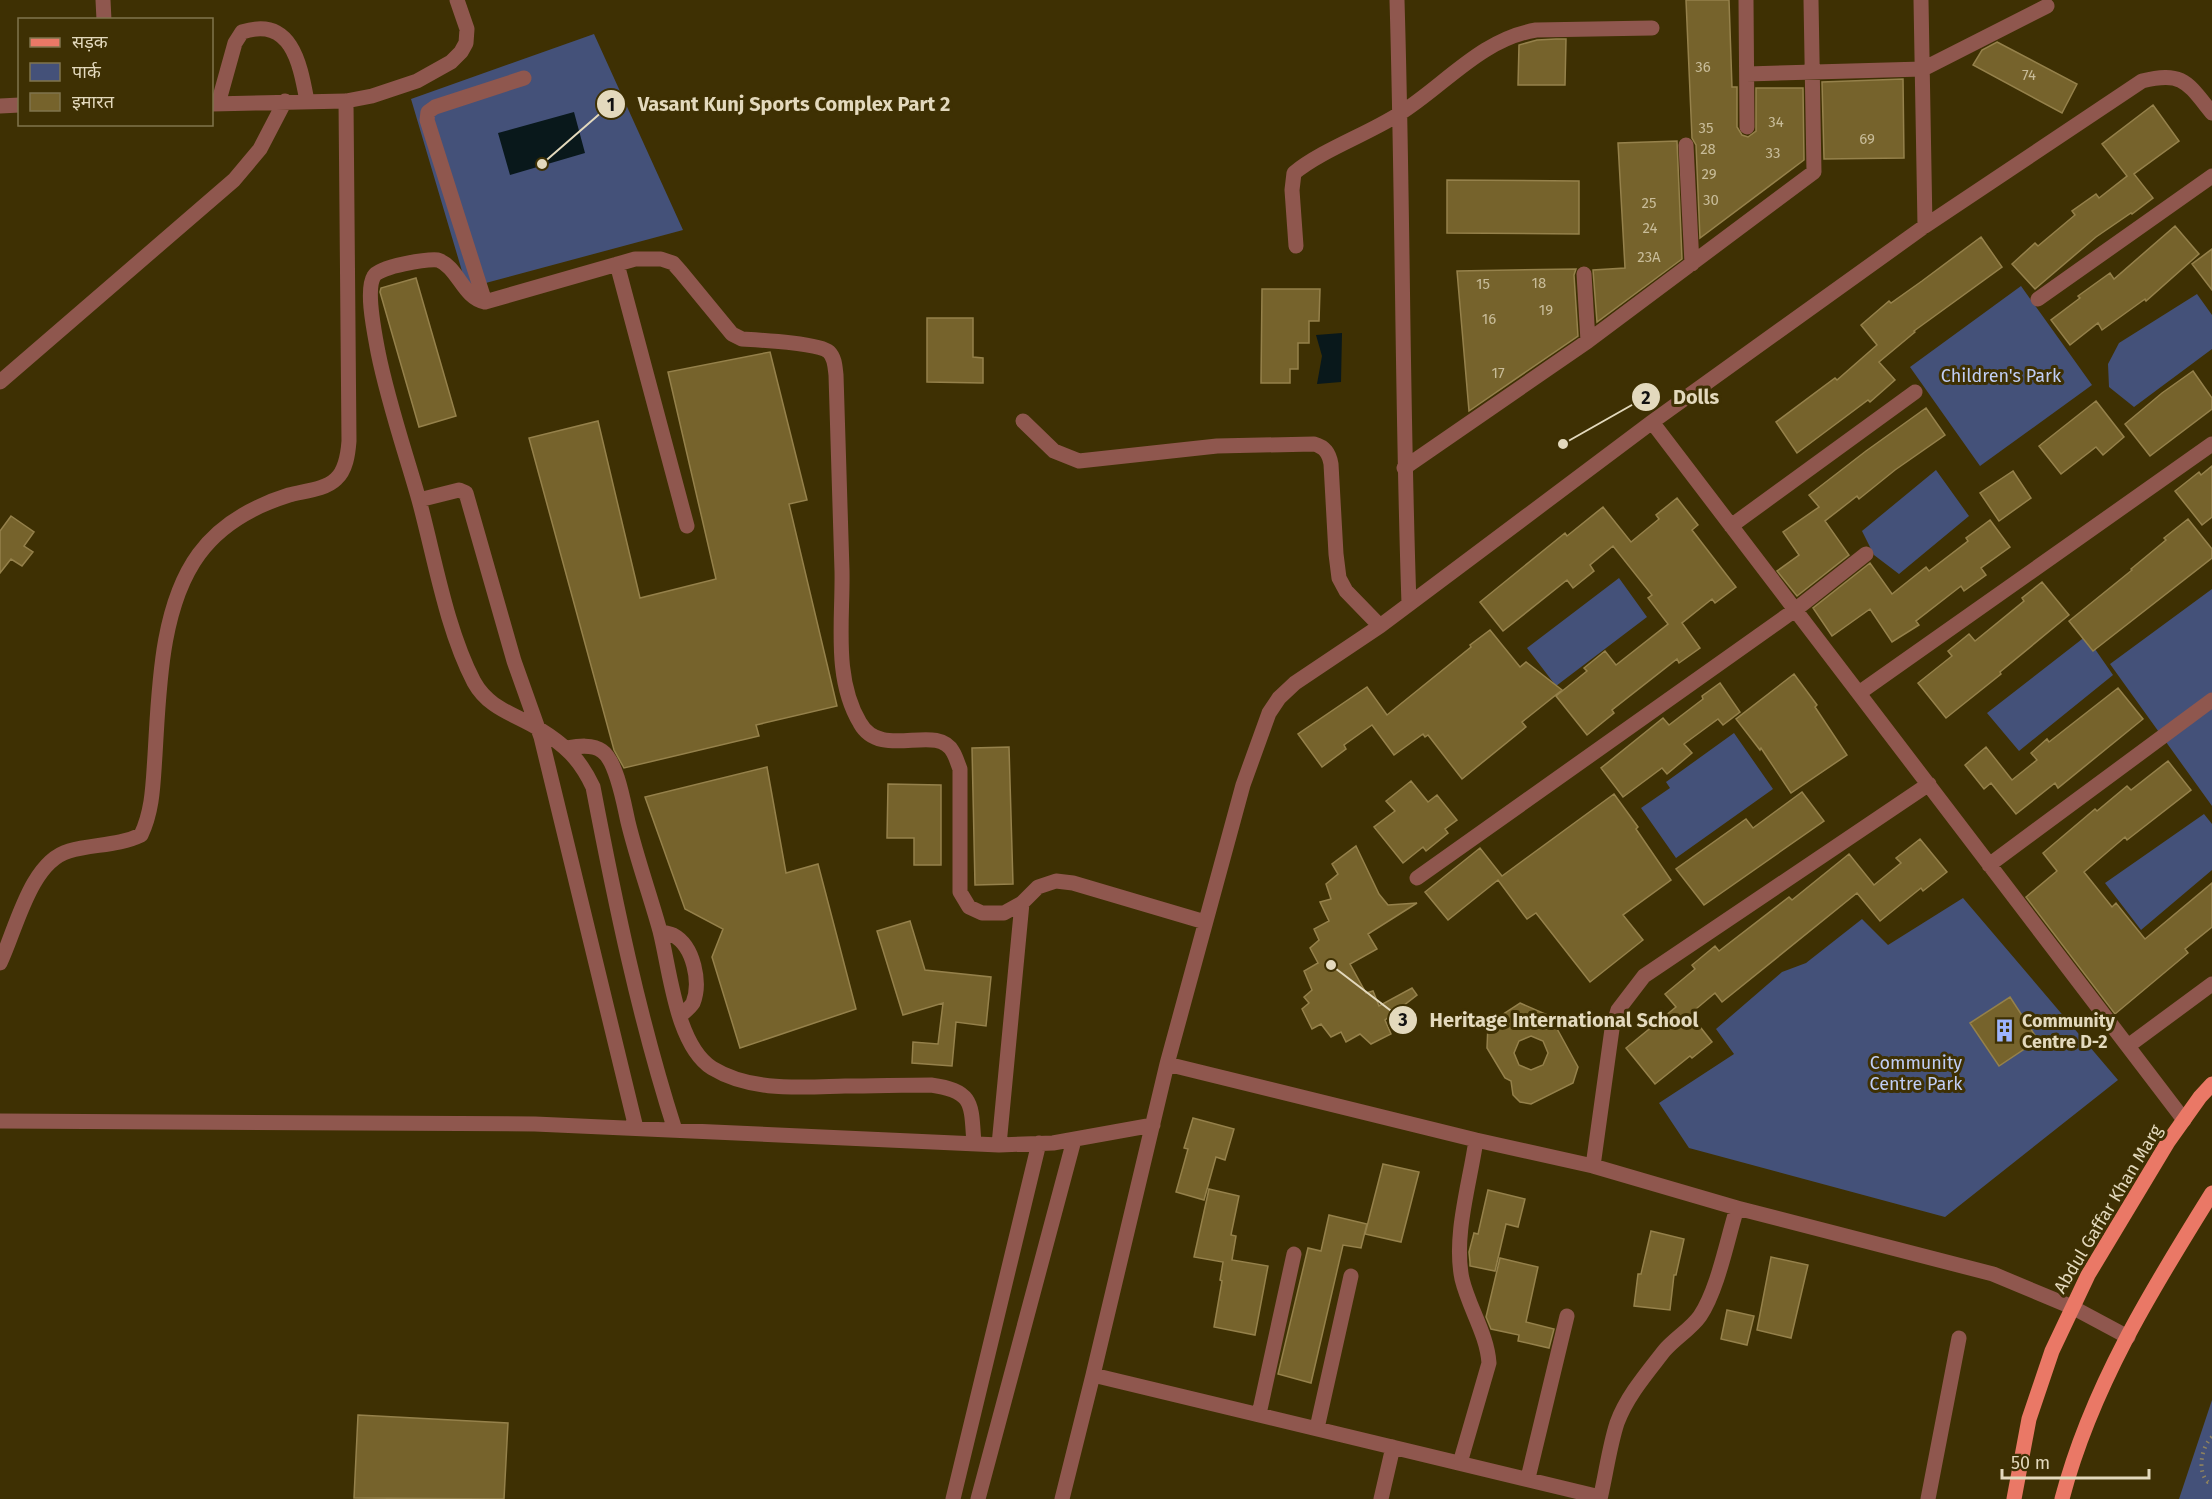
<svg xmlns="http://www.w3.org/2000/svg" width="2212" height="1499" viewBox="0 0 2212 1499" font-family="'Fira Sans','Noto Sans Devanagari',sans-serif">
	<rect width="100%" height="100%" fill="#3e3003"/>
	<path fill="#445179" d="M594 34 683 230 467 288 411 99Z
		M2021 286 2092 385 1980 466 1910 367Z
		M2197 294 2212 315V349L2134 407 2109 387 2108 364 2119 343Z
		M1936 470 1969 516 1899 574 1874 555 1862 531Z
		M1619 578 1647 617 1556 686 1527 648Z
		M2212 589V806L2110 664Z
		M2086 636 2113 675 2019 751 1987 713Z
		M1734 733 1773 789 1676 858 1641 808 1670 788 1666 782Z
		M2204 814 2212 824V870L2141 930 2105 883Z
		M1963 898 2118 1080 1945 1217 1689 1148 1659 1103 1734 1054 1716 1029 1782 972 1806 963 1862 919 1888 945Z
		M2212 1400V1499H2179Z"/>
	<path fill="#09181b" d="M574 112 585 153 510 175 498 133Z
		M1342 333 1341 382 1317 384 1322 356 1316 335Z"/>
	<path fill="#76632c" stroke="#95814b" stroke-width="1.5" fill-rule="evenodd" d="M1686 0H1729L1732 87H1737V127L1742 135 1748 137 1756 131V88H1803L1804 160 1700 238 1696 145 1692 138Z
		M1556 39H1566L1565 85H1518L1519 45 1537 40Z
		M1997 42 2077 84 2062 113 1973 65 1982 50Z
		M1903 79 1904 158 1824 159 1822 82Z
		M2153 105 2179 141 2134 174 2153 198 2132 214 2131 213 2096 237 2035 289 2012 264 2035 243 2038 246 2075 215 2072 211 2096 194 2099 198 2127 176 2102 144Z
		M1677 141 1682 259 1597 322 1593 270 1625 268 1618 143Z
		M1447 180 1579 181V234L1447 233Z
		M2175 226 2199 254 2146 301 2145 299 2102 330 2098 323 2070 345 2051 320 2080 298 2078 296 2110 273 2114 279Z
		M1981 237 2002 267 1914 331 1915 332 1879 362 1895 380 1870 402 1868 400 1797 453 1776 422 1835 378 1837 380 1877 345 1861 325 1889 301 1891 303 1922 281Z
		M2212 249V290L2192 264Z
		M1576 269 1574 275 1578 336 1469 411 1457 271Z
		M416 278 456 416 419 427 380 292 381 288Z
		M1262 289H1320L1319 321H1309V343H1298V369H1290V383H1261Z
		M927 318H973V357L983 358V383L927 382Z
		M770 352 807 500 789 504 837 706 756 725 759 736 624 768 614 750 529 438 598 421 640 598 716 579 668 372Z
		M2193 371 2212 398V409L2150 456 2125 424 2162 393Z
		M2096 401 2124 437 2103 455 2096 447 2061 474 2039 446Z
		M1926 408 1945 435 1895 470 1859 499 1857 496 1825 521 1849 555 1797 596 1777 571 1799 555 1783 532 1819 507 1809 495 1866 451Z
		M2212 466V517L2202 525 2175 491 2199 472 2201 475Z
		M2013 471 2031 498 1999 521 1980 493Z
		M1677 498 1698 525 1692 530 1736 587 1715 603 1712 599 1682 623 1700 648 1679 663 1677 659 1612 710 1614 713 1587 735 1556 696 1587 671 1584 668 1605 651 1616 665 1668 624 1648 598 1652 595 1613 546 1590 565 1594 571 1573 588 1567 580 1503 631 1480 602 1565 533 1567 536 1603 507 1631 542 1659 519 1656 515Z
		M11 516 34 532 24 546 33 552 22 566 11 559 0 573V531Z
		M2188 519 2212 549V558L2093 651 2069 621 2132 570 2131 569 2166 540 2164 538Z
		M1990 520 2010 547 1981 568 1986 575 1964 591 1961 586 1916 621 1919 625 1892 642 1870 609 1832 636 1813 608 1870 563 1892 594 1926 567 1929 571 1968 541 1966 538Z
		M2042 582 2069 615 2000 672 2001 674 1946 718 1918 683 1952 656 1948 651 1969 634 1975 641 2024 601 2022 598Z
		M1490 630 1520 667 1526 662 1562 690 1522 722 1526 727 1462 779 1428 735 1425 737 1423 734 1394 755 1372 725 1344 745 1346 749 1322 767 1298 734 1367 687 1387 715 1471 647 1470 645Z
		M1794 674 1817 705 1815 707 1847 755 1791 793 1761 748 1760 750 1736 719Z
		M1720 683 1740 712 1723 725 1718 719 1684 744 1692 753 1667 774 1662 768 1623 797 1601 768 1663 718 1669 725 1703 699 1702 696Z
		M2118 688 2143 719 2058 788 2055 783 2016 814 1991 783 1984 789 1965 765 1986 747 2012 780 2037 760 2031 753 2047 739 2049 742Z
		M1009 747 1013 884 975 885 972 748Z
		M2168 761 2191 790 2127 840 2125 837 2084 872 2112 907 2116 903 2145 939 2212 883V927L2185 949 2188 953 2115 1014 2026 897 2057 871 2043 853 2095 809 2097 811 2127 786 2131 790Z
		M767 767 786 873 818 864 856 1009 740 1048 712 957 723 929 685 909 645 797Z
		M1411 781 1428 802 1437 795 1457 820 1445 829 1448 833 1426 851 1423 847 1403 863 1374 827 1395 811 1386 801Z
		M888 784 941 785V865H914V838H887Z
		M1802 792 1824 821 1704 905 1676 869 1746 819 1753 828Z
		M1614 794 1638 827 1636 829 1671 880 1623 915 1643 940 1590 982 1536 913 1527 919 1498 880 1448 920 1425 892 1480 848 1502 876Z
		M1920 839 1947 872 1923 891 1921 888 1880 921 1857 893 1722 1002 1715 993 1690 1014 1712 1042 1692 1058 1690 1056 1655 1084 1626 1048 1676 1007 1665 994 1695 969 1692 965 1715 946 1719 951 1789 897 1792 900 1849 854 1874 885 1901 863 1896 858Z
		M1356 846 1379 894 1388 905 1417 903 1368 934 1377 949 1350 964 1366 993 1373 991 1379 1006 1412 988 1417 995 1385 1020 1391 1034 1371 1044 1360 1034 1346 1042 1341 1032 1331 1037 1321 1024 1312 1029 1302 1009 1309 1003 1304 997 1312 990 1304 971 1318 963 1310 948 1319 940 1314 929 1329 921 1320 902 1331 899 1326 884 1338 874 1332 864Z
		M910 921 925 970 991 977 986 1026 956 1022 952 1066 912 1063 913 1042 938 1044 943 1003 903 1015 877 931Z
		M2010 997 2038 1040 1999 1066 1970 1023Z
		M1520 1003 1550 1016 1578 1067 1573 1083 1531 1104 1520 1102 1513 1095 1511 1081 1505 1078 1487 1048 1488 1024ZM1531 1036 1543 1041 1548 1053 1543 1065 1531 1070 1519 1065 1514 1053 1519 1041Z
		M1193 1118 1234 1129 1225 1160 1216 1157 1204 1200 1176 1192 1188 1149 1184 1148Z
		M1383 1164 1419 1172 1401 1242 1365 1234Z
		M1209 1189 1239 1196 1231 1235 1236 1236 1232 1260 1268 1266 1255 1335 1214 1327 1222 1281 1220 1280 1223 1262 1194 1257Z
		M1488 1190 1525 1199 1518 1227 1506 1224 1495 1271 1470 1266V1262L1469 1252 1474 1233 1478 1234Z
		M1329 1215 1367 1224 1361 1248 1343 1245 1311 1383 1278 1374 1308 1248 1321 1251Z
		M1651 1231 1684 1239 1676 1275H1674L1670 1310 1634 1306 1638 1274H1641Z
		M1771 1257 1808 1265 1791 1338 1757 1330Z
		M1500 1258 1538 1267 1526 1322 1554 1329 1549 1348 1518 1341 1519 1335 1491 1329 1486 1317Z
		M1727 1310 1754 1316 1747 1345 1721 1339Z
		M358 1415 508 1423 504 1499 354 1498Z"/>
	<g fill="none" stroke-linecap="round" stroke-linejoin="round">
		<path stroke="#8f835f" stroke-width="4" stroke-dasharray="1.5 4.5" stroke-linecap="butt" d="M2212 1437C2201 1447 2197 1472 2208 1482H2212"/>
		<path stroke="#8f574e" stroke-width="15" d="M103 0 104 20
			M1397 0C1403 201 1402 403 1409 604
			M1746 0 1747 127
			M1921 0 1925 226
			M1747 74 1923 69 2047 6
			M212 104 346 101 372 96 417 81 451 62 461 52 466 43 467 29 457 0
			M218 104 235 43 242 32C292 16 300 64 307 101
			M0 106 20 105
			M1686 145 1692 264
			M1296 246 1292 190 1294 173C1322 150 1368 134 1399 114 1444 86 1481 39 1536 30L1652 28
			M617 264 687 526
			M1584 274 1588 341
			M2038 299 2212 176
			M485 302 427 120 428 112 435 107 524 78
			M0 382 234 180 260 149 285 101
			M1023 421 1054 451 1079 461 1217 446 1314 444C1325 447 1329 453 1331 464L1336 554 1339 578 1346 591 1380 626
			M1652 422 2184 1120
			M1404 468 1588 341 1814 172 1811 0
			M419 500 459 490 466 493 514 661 541 737 636 1128
			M1731 526 1915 392
			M1859 693 2212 444
			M567 748C578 746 593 744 602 751 617 761 624 805 628 822 637 859 650 895 660 931 670 970 676 1045 712 1068 751 1092 801 1087 845 1086 874 1086 902 1085 931 1085 975 1091 971 1105 974 1144
			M1989 865 2212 700
			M1417 878 1795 610 1866 554
			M660 931C664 933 669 933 673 935 694 946 701 983 693 1003 690 1008 684 1012 680 1016
			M0 963C16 930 30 862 69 851 93 844 118 846 141 835 153 810 153 783 155 755 159 691 160 607 199 554 221 524 254 506 289 495 303 491 325 490 336 479 346 470 348 454 349 441L346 101
			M2128 1046 2212 984
			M1167 1064 1476 1140 1593 1166 1737 1208 1993 1274 2072 1307 2128 1337
			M0 1121 535 1124 999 1145 1053 1143 1153 1125
			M675 1130C639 1018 615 902 593 787 580 759 565 745 539 729 515 714 489 709 474 682 446 628 435 559 419 500 405 451 388 402 378 352 375 335 365 290 374 276 380 266 427 259 438 260 458 267 463 298 485 302L635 259H661L673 263 681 272 732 334 742 339C758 340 819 343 829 352 835 358 835 367 836 375 838 440 840 506 842 571 843 620 833 678 860 723 881 761 937 722 953 752 956 757 958 764 960 769V892L969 907 982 913H1004L1022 903 1038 887 1056 881 1073 883 1205 922
			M999 1145 1022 903
			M1593 1166 1612 1029 1618 1010 1644 976 1929 784
			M1093 1375 1600 1497
			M1259 1414 1294 1254
			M1317 1428 1351 1276
			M1460 1463 1489 1363C1487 1334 1469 1308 1462 1279 1453 1236 1470 1183 1476 1140
			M1528 1478 1567 1316
			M953 1499 1039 1143
			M978 1499 1074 1140
			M1062 1499 1093 1375 1167 1064 1243 785 1269 713 1279 698 1295 683 1380 626 1652 422 1925 226 2142 81C2183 71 2187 82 2212 113
			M1381 1499 1393 1447
			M1600 1499C1606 1474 1609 1448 1617 1423 1627 1396 1647 1373 1664 1351 1675 1338 1691 1329 1700 1316 1718 1289 1727 1240 1737 1208
			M1928 1499 1959 1338"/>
		<path stroke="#ea7866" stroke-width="15" d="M2014 1499 2029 1419 2052 1351 2088 1275 2168 1142 2200 1097 2212 1084
			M2062 1499C2091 1388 2152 1289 2212 1193"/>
	</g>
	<defs>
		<symbol id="building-bare" viewBox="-9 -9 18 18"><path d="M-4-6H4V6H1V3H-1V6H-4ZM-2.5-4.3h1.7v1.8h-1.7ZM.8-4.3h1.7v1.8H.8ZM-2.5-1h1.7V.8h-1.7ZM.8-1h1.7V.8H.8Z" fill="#9db4fd" stroke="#3e3003" stroke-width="2.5" paint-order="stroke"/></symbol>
	</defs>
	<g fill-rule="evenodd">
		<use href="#building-bare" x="1988" y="1014" width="33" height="33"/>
	</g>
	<g text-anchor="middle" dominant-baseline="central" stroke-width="6" stroke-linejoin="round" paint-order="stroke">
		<g font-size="15" fill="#c8bc99">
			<text x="1703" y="67">36</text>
			<text x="2029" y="75">74</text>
			<text x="1776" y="122">34</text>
			<text x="1706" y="128">35</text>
			<text x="1867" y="139">69</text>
			<text x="1708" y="149">28</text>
			<text x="1773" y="153">33</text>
			<text x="1709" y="174">29</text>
			<text x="1711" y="200">30</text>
			<text x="1649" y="203">25</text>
			<text x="1650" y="228">24</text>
			<text x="1649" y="257">23A</text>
			<text x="1539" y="283">18</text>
			<text x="1483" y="284">15</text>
			<text x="1546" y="310">19</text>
			<text x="1489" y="319">16</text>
			<text x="1498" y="373">17</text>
		</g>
		<g font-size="18" fill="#c1cef5" stroke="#3e3003">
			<text x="2001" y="376">Children's Park</text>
			<text x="1916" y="1063">Community<tspan x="1916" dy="21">Centre Park</tspan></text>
		</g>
		<g font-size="18" font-weight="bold" fill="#e3d9bd" stroke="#3e3003" text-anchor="start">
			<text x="2022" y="1021">Community<tspan x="2022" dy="21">Centre D-2</tspan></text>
		</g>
		<g font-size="18" fill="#e3d9bd" stroke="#3e3003">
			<text transform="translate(2108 1209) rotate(-59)">Abdul Gaffar Khan Marg</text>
		</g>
	</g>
	<path fill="none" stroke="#e3d9bd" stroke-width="2" d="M542 164L611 104M1563 444L1646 397M1331 965L1403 1020"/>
	<g fill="#e3d9bd" stroke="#3e3003" stroke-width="2">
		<circle cx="542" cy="164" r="6"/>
		<circle cx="1563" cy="444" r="6"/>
		<circle cx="1331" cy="965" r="6"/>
		<circle cx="611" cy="104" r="15"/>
		<circle cx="1646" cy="397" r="15"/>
		<circle cx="1403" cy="1020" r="15"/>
	</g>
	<g font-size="18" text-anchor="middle" font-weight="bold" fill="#111">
		<text x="611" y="111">1</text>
		<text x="1646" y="404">2</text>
		<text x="1403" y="1026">3</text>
	</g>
	<g font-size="20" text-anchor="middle" font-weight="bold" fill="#e3d9bd" stroke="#3e3003" stroke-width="6" stroke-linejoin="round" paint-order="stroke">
		<text x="794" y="111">Vasant Kunj Sports Complex Part 2</text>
		<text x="1696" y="404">Dolls</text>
		<text x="1564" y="1027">Heritage International School</text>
	</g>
	<rect x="18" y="18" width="195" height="108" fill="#3e3003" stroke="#80744d" stroke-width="1.5"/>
	<rect x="30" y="38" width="30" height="9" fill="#ea7866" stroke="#80744d" stroke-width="1.5"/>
	<text x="72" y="48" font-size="18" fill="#e3d9bd">सड़क</text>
	<rect x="30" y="63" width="30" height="18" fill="#445179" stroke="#80744d" stroke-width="1.5"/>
	<text x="72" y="78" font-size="18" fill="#e3d9bd">पार्क</text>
	<rect x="30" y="93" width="30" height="18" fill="#76632c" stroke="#80744d" stroke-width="1.5"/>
	<text x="72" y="108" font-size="18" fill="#e3d9bd">इमारत</text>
	<path d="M2002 1469v9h147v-9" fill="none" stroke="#e3d9bd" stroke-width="3"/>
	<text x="2011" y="1469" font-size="18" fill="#e3d9bd" stroke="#3e3003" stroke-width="4.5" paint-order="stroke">50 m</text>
</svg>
